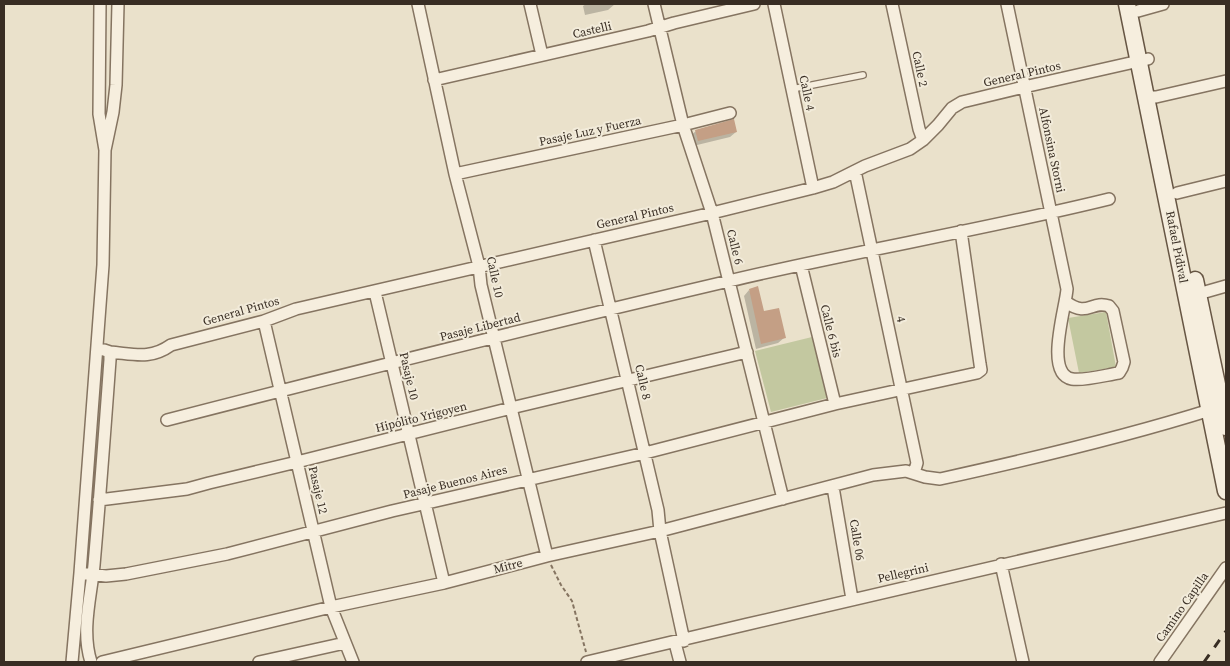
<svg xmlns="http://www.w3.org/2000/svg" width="1230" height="666" viewBox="0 0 1230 666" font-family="'Source Serif 4',serif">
	<rect width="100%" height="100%" fill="#eae1cb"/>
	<path fill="#c3c8a0" d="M1106 312 1116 367 1079 373 1068 318Z
		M812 337 827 398 771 412 755 351Z"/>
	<path fill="#0003" d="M586 4H615L608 10 585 15 583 6Z
		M696 131 736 132 730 137 693 146 690 136Z
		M749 290 763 313 784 338 778 343 756 349 744 296Z"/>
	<path fill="#c49f85" d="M734 119 737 132 698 141 695 130Z
		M758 286 764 311 779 308 786 338 761 344 749 289Z"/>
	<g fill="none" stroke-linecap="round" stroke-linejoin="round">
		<defs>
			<path id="lane" d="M792 89 863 75"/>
			<path id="street" d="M100 4 99 114 105 150 113 112 116 85 118 4
				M418 4 455 174 479 266 481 285 547 556
				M530 4 542 55
				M654 4 683 125 712 213 783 499
				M774 4 813 188
				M892 4 919 129 923 140
				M1007 4 1067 289C1066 307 1044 374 1072 379 1084 381 1106 375 1119 373L1122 368 1124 362 1113 311 1109 306C1091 300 1088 318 1066 302
				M1138 11 1163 4
				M434 80 648 31 674 23 754 4
				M1147 97H1156L1226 81
				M855 171 917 463 914 473
				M455 174 683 125 730 113
				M1177 193 1226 181
				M594 240 658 510 660 531 684 641
				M801 265 835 404
				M375 292 444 583
				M1198 294 1226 286
				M264 321 331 607 353 662
				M110 352C134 354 150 360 171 345L264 321 296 309 712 213 813 188 833 182 865 166 910 149 923 140 938 125 952 108 962 102 1024 87 1148 59
				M167 420C353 372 541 325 729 281 855 251 983 230 1109 199
				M833 487 852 599
				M99 500 187 489 209 483 297 462 511 408 747 352
				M1001 564 1023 662
				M80 573 106 576 126 574 227 554 392 511 645 453 835 404 977 373 981 370 980 364 961 231
				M675 643 680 662
				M72 662 80 573 103 265 105 150
				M91 662C81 630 91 597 94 565 100 497 105 428 110 360V352L104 350
				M102 662 331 607 444 583 547 556 660 531 873 475 906 471 925 477 940 479C1031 459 1121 438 1210 410
				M259 662 345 643
				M587 662C800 612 1013 561 1226 513
				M1160 662 1226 568"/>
			<path id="secondary" d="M1127 4 1226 491
				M1195 280 1226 427"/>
		</defs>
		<use href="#lane" stroke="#857461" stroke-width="8"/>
		<use href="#street" stroke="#857461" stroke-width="14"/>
		<use href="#secondary" stroke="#675644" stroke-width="19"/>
		<path stroke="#857461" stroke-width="2" stroke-dasharray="4 2.5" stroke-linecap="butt" d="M551 565 561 585 572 601 586 652"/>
		<use href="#lane" stroke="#f6eede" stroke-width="5.5"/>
		<use href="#street" stroke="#f6eede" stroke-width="11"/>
		<use href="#secondary" stroke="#f6eede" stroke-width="16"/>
		<path stroke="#382d23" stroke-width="3" stroke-dasharray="9 9" stroke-linecap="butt" d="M1204 662 1226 631"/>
	</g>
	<g text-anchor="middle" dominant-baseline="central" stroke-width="4" stroke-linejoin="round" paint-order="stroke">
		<g font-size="12" fill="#382d23" stroke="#f2ebda">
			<text transform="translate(592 30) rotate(-13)">Castelli</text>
			<text transform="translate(920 69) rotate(78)">Calle 2</text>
			<text transform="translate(1022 74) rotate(-13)">General Pintos</text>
			<text transform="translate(807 93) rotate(78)">Calle 4</text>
			<text transform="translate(590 131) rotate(-12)">Pasaje Luz y Fuerza</text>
			<text transform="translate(1052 150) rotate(78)">Alfonsina Storni</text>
			<text transform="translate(635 216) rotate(-13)">General Pintos</text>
			<text transform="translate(735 247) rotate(76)">Calle 6</text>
			<text transform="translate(1177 247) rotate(79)">Rafael Pidival</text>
			<text transform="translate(495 277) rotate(78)">Calle 10</text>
			<text transform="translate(241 311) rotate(-16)">General Pintos</text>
			<text transform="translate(901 319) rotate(78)">4</text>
			<text transform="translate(480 327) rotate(-14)">Pasaje Libertad</text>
			<text transform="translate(831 331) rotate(76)">Calle 6 bis</text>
			<text transform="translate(409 376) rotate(77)">Pasaje 10</text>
			<text transform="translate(643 382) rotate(77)">Calle 8</text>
			<text transform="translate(421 417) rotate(-14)">Hipólito Yrigoyen</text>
			<text transform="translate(455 482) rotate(-14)">Pasaje Buenos Aires</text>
			<text transform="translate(318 490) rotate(77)">Pasaje 12</text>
			<text transform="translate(857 540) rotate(81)">Calle 06</text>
			<text transform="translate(508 566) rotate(-14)">Mitre</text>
			<text transform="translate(903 573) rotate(-13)">Pellegrini</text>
			<text transform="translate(1182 607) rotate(-55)">Camino Capilla</text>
		</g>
	</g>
	<rect width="1230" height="666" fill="none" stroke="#382d23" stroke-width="10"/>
</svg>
